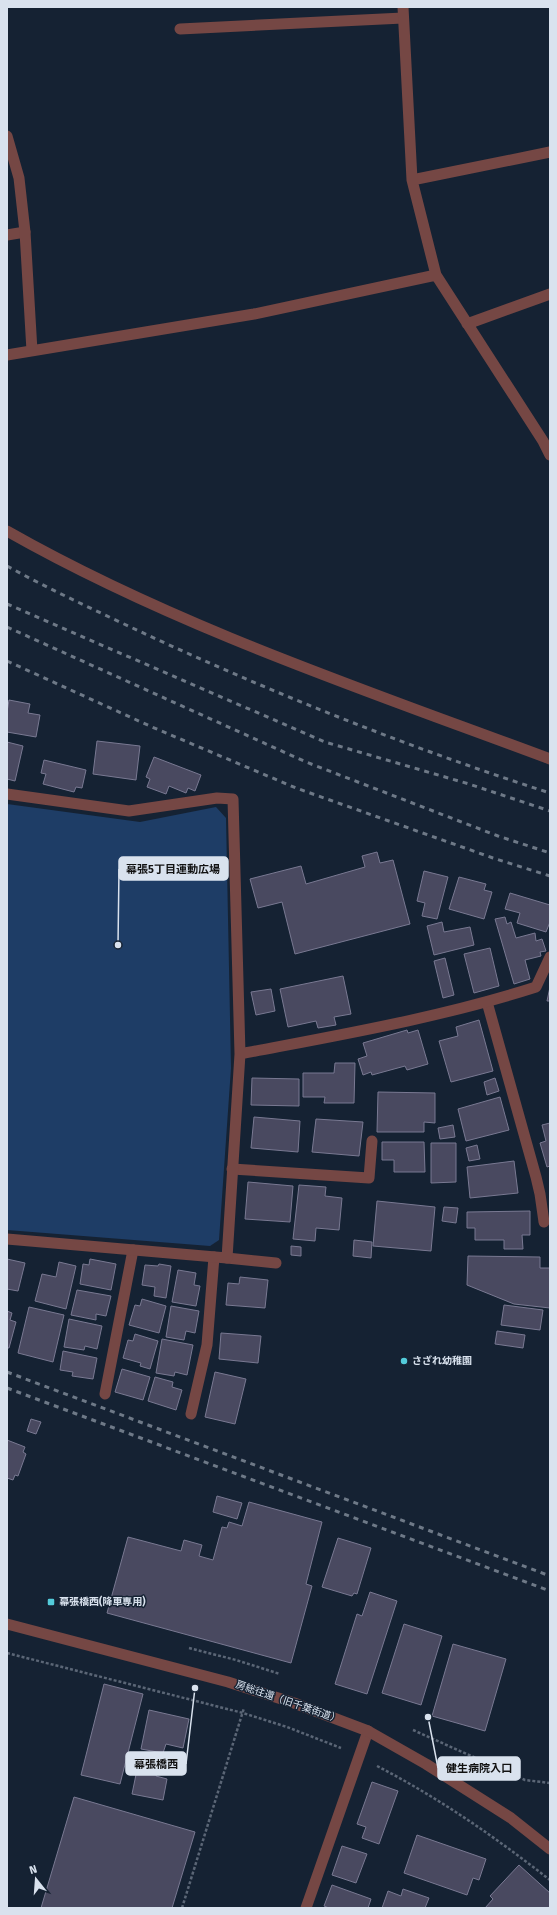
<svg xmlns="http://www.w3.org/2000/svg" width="557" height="1915" viewBox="0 0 557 1915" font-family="'Fira Sans','Noto Sans JP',sans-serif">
	<rect width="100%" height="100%" fill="#152233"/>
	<path fill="#1e3d66" d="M7 804 140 822 216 807 226 818 231 1068 219 1240 210 1246 7 1230Z"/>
	<path fill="#494960" stroke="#797992" d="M9 700 30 704 28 713 40 715 36 737 7 732V712Z
		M97 741 140 746 136 780 93 774Z
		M7 742 23 746 15 781 7 779Z
		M154 757 201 775 195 791 188 788 186 793 169 786 166 794 147 787 150 779 146 777Z
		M44 760 86 770 82 788 76 787 74 792 43 784 46 774 41 773Z
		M377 852 380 863 393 860 410 924 295 954 282 902 258 908 250 879 301 866 306 884 365 867 362 856Z
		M424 871 448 877 437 919 422 916 425 903 417 901Z
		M459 877 486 884 484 890 492 892 484 919 449 909Z
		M510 893 550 905V922L546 932 517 923 520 913 505 909Z
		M505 917 507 924 511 922 516 938 535 933 536 941 542 939 546 951 540 952 541 956 525 960 530 979 514 984 495 919Z
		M442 922 444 932 470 927 474 945 434 955 427 926Z
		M490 948 499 986 474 993 464 954Z
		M445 958 454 995 443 998 434 961Z
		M343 976 351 1014 334 1017 336 1025 318 1028 316 1021 288 1027 280 989Z
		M550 987V1001H547Z
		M271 989 275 1011 256 1015 251 992Z
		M479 1020 493 1071 451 1082 439 1041 458 1036 456 1027Z
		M407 1030 408 1033 418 1030 428 1064 407 1070 405 1066 372 1075 371 1072 363 1075 358 1059 367 1056 363 1043Z
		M335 1063H355L354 1103H324L325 1097H303V1073H334Z
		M252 1078 299 1079V1106L251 1105Z
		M495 1078 499 1091 487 1095 484 1082Z
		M378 1092 435 1093V1123L424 1122V1132H377Z
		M500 1097 509 1130 466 1141 458 1109Z
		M254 1117 300 1121 298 1152 251 1148Z
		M316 1119 363 1122 359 1156 312 1152Z
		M550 1123V1166L547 1167 540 1143 546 1141 542 1125Z
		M453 1125 455 1137 440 1139 438 1128Z
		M382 1142H424L425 1172H394V1160H382Z
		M431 1143H456V1182L431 1183Z
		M477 1145 480 1159 469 1161 466 1148Z
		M514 1161 518 1193 470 1198 467 1167Z
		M248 1182 293 1186 290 1222 245 1219Z
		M299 1185 326 1187 325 1196 342 1198 339 1230 316 1228 315 1241 293 1239Z
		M377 1201 435 1207 431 1251 373 1246Z
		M444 1207 458 1208 456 1223 442 1221Z
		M530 1211V1235H522L523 1249H504V1240H475V1228H467V1212Z
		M354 1240 372 1242 371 1258 353 1256Z
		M291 1246 301 1247V1256L291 1255Z
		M468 1256 540 1257V1268H550V1308L514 1304 467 1285Z
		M7 1259 25 1263 18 1291 7 1289Z
		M90 1259 116 1264 111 1290 80 1284 83 1264 89 1265Z
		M59 1262 76 1266 66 1309 35 1301 42 1274 56 1277Z
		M159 1264 171 1266 166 1298 154 1296 155 1287 142 1285 145 1265 158 1266Z
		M178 1270 196 1273 194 1285 200 1286 196 1306 172 1302Z
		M240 1277 268 1280 265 1308 226 1305 228 1283 239 1284Z
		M77 1290 111 1296 106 1316 96 1314V1320L71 1315Z
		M142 1299 166 1306 159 1333 129 1325 135 1305 140 1306Z
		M504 1305 543 1310 540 1330 501 1325Z
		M171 1306 199 1311 195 1333 186 1331 184 1340 166 1337Z
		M29 1307 64 1315 53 1362 18 1353Z
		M7 1311 12 1313 10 1320 16 1322 9 1348H7Z
		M69 1319 102 1326 97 1349 85 1346 84 1350 64 1347Z
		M497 1331 525 1335 523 1348 495 1344Z
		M221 1333 261 1336 258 1363 219 1359Z
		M135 1334 158 1341 150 1369 140 1366 141 1363 123 1358 128 1340 133 1341Z
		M162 1339 193 1345 187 1375 175 1372 174 1376 156 1373Z
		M63 1351 97 1358 93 1379 72 1376 73 1372 60 1370Z
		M122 1369 150 1377 143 1400 115 1392Z
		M215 1372 246 1379 235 1424 205 1417Z
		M155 1377 173 1382 172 1387 182 1390 176 1410 148 1401Z
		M31 1419 41 1422 36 1434 27 1431Z
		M7 1440 25 1447 23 1452 26 1454 18 1476 15 1475 13 1480 7 1478Z
		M217 1496 242 1503 237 1519 213 1512Z
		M249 1502 322 1522 306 1584 312 1586 291 1663 107 1613 128 1537 181 1551 184 1540 202 1545 199 1556 213 1560 222 1527 227 1528 229 1522 242 1526Z
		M338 1538 371 1548 357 1594 354 1593 352 1596 322 1587Z
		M370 1592 397 1601 367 1694 335 1684 357 1614 362 1616Z
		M404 1624 442 1636 421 1705 382 1693Z
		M453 1644 506 1659 485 1731 432 1716Z
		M104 1684 143 1694 120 1784 81 1775Z
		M149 1710 189 1719 183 1748 166 1744 163 1753 141 1749Z
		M139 1760 159 1764 156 1776 167 1779 163 1800 132 1794Z
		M372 1782 398 1791 379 1844 362 1838 366 1827 357 1824Z
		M74 1797 195 1832 172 1908H41Z
		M417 1835 486 1859 479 1880 473 1878 467 1895 404 1873Z
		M342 1846 367 1854 356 1883 332 1875Z
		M519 1865 550 1893V1908H485L493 1899 490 1896Z
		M332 1885 371 1899 368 1908H329L324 1906Z
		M403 1889 429 1898 425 1908H382L388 1891 401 1896Z"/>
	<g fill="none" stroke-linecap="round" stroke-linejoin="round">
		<path stroke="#5b6676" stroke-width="2.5" stroke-dasharray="3 2" stroke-linecap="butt" d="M189 1648 236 1660 280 1674
			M7 1653 243 1713 287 1727 341 1748
			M413 1730 525 1780 550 1783
			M377 1766C439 1798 495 1837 550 1880
			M182 1908 244 1708"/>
		<path stroke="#754744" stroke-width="11" d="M180 29 403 18
			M7 235 25 232
			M487 1002 536 1177 540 1194 544 1222
			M232 1169 369 1178 372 1141
			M227 1258 276 1263
			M105 1394 133 1250
			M191 1414 207 1345 214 1257"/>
		<path stroke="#754744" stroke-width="11" d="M403 7 412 180 436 275 543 441 550 455
			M7 136 19 178 25 232 32 351
			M412 180 550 152
			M467 324 550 294
			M7 355 254 314 436 275
			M7 531C176 627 368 691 550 759
			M7 794 129 811 217 798 233 799 240 1054 227 1258 7 1239
			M240 1054C339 1035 439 1018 536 987L550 957
			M306 1908 368 1731"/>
		<path stroke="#754744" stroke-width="11" d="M7 1624 228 1682 294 1703 368 1731 426 1764 511 1818 550 1849"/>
		<path stroke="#6e7987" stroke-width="3" stroke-dasharray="5 5" stroke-linecap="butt" d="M7 566C45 587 84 605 124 624 262 689 404 746 550 793
			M7 604 325 742 469 784 550 811
			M7 627 306 762 498 836 550 853
			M7 661 152 727 296 788 493 858 550 876
			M7 1372 550 1576
			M7 1388 550 1591"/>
	</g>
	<g fill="#53cbda" stroke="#152233" stroke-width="1.5">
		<circle cx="404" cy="1361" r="4"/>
		<rect x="47" y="1598" width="8" height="8" rx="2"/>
	</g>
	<g text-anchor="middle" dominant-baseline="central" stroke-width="3" stroke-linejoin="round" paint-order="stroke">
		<g font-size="10" font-weight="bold" fill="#d9e2ee" stroke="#152233" text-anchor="start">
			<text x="412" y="1361">さざれ幼稚園</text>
			<text x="59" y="1602">幕張橋西(降車専用)</text>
		</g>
		<g font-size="10" fill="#d9e2ee" stroke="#152233">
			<text transform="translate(288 1702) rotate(19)">房総往還（旧千葉街道）</text>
		</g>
	</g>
	<path fill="none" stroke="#d9e2ee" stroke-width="1.5" d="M118 945L119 869M195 1688L186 1764M428 1717L438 1768"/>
	<g fill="#d9e2ee" stroke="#152233" stroke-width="1.5">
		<circle cx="118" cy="945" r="4"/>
		<circle cx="195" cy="1688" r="4"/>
		<circle cx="428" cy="1717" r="4"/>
	</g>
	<g fill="#d9e2ee" stroke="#d9e2ee" stroke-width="1.5">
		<rect x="119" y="857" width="109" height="23" rx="4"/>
		<rect x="126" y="1752" width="60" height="23" rx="4"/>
		<rect x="438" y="1757" width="82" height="23" rx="4"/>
	</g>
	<g font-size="11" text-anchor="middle" font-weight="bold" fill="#111">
		<text x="173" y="873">幕張5丁目運動広場</text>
		<text x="156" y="1768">幕張橋西</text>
		<text x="479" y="1772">健生病院入口</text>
	</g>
	<rect width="557" height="1915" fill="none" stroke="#d9e2ee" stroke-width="16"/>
	<g transform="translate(36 1879) rotate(343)" stroke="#152233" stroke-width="3" paint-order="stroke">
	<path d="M0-3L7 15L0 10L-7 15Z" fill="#d9e2ee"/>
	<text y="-6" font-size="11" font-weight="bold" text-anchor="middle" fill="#d9e2ee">N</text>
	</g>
</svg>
